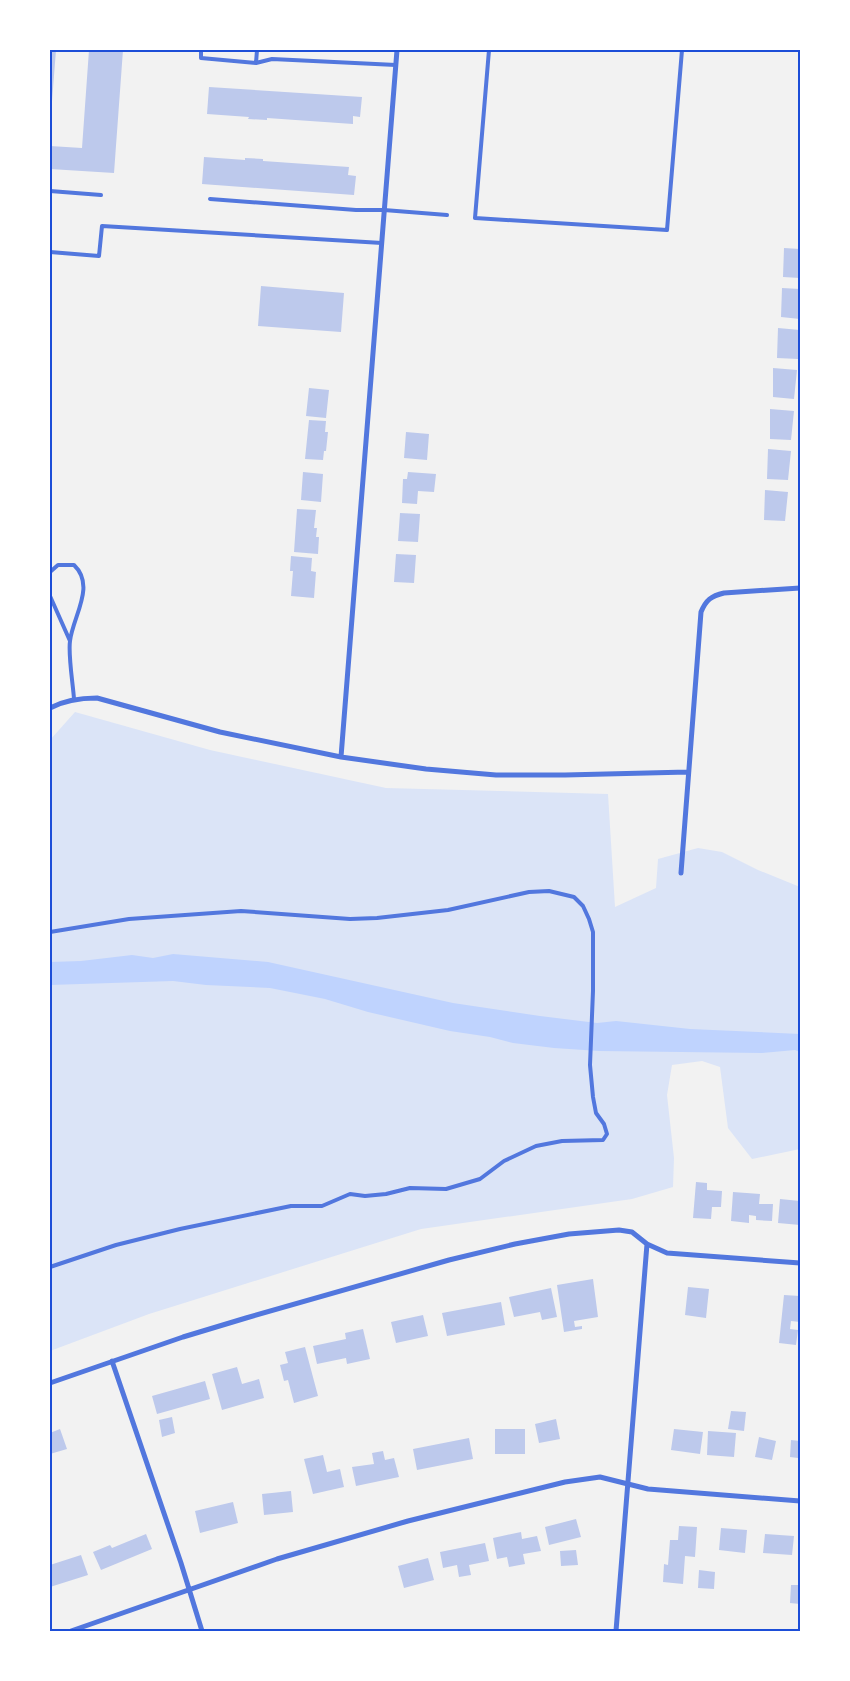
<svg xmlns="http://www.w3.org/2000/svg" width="850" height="1681" viewBox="0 0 850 1681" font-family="Ubuntu,sans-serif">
	<rect width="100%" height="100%" fill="#f2f2f2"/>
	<path fill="#dbe4f7" d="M75 712 210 750 386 788 608 794 615 907 656 888 658 859 698 848 722 852 758 870 800 887V1149L752 1159 728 1128 720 1067 702 1061 672 1065 667 1095 674 1158 673 1187 632 1199 421 1229 149 1314 50 1351V740Z"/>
	<path fill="#bfd3fe" d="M173 954 268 962 453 1003 540 1016 597 1023 616 1021 690 1029 800 1034V1052L795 1050 762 1053 599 1051 554 1048 513 1043 490 1037 450 1031 368 1012 325 999 270 988 206 985 173 981 50 985V962L81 961 132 955 153 958Z"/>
	<path fill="#bdc9ec" d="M50 50H56L51 114H50Z
		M89 50H123L114 173 50 169V146L82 148Z
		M209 87 362 97 360 117 353 116V124L267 118V120L248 119 249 117 207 114Z
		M204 157 245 160V158L263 159V161L349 167 348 175 356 176 354 195 202 184Z
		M784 248 800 249V278L783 277Z
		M261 286 344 293 341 332 258 326Z
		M782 288 800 289V319L781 317Z
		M778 328 800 330 798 359 777 358Z
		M773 368 797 370 794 399 773 397Z
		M309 388 329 390 326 418 306 416Z
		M770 409 794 411 791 440 770 439Z
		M309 420 326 421 325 432H328L326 451H324L323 460 305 459Z
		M406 432 429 434 427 460 404 458Z
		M768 449 791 451 788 480 767 479Z
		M303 472 323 474 321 502 301 500Z
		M408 472 436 474 434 492 418 491 417 504 402 503 403 479H407Z
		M765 490 788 492 785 521 764 520Z
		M297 509 316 510 314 528H317L316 537H319L318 554 294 552Z
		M400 513 420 514 418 542 398 541Z
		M396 554 416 555 414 583 394 582Z
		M291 556 312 558 311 571 316 572 314 598 291 596 293 571H290Z
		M696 1182 707 1183V1190L722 1191 721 1207H712L711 1219 693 1218Z
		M733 1192 760 1194 759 1204H773L772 1221 756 1220V1216L749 1215V1223L731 1221Z
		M780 1199 800 1201V1225L778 1223Z
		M593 1279 598 1317 574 1321 575 1327 582 1326V1329L564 1332 557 1285Z
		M688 1287 709 1289 706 1318 685 1315Z
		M551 1288 557 1317 542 1320 540 1312 514 1317 509 1297Z
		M784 1295 800 1296V1322L791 1321 790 1329 798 1330 796 1345 779 1343Z
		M501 1302 505 1325 447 1336 442 1313Z
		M423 1315 428 1336 396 1343 391 1322Z
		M363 1329 370 1359 347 1364 346 1358 317 1364 313 1346 346 1339 345 1333Z
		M305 1347 318 1396 294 1403 288 1380 284 1381 280 1365 288 1363 285 1352Z
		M237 1367 242 1384 259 1379 264 1398 222 1410 212 1374Z
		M205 1381 210 1399 157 1414 152 1396Z
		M731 1411 746 1412 744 1431 728 1429Z
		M172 1417 175 1433 162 1437 159 1420Z
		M556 1419 560 1439 539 1443 535 1424Z
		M60 1429 67 1449 50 1454V1433Z
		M495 1429H525V1454H495Z
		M674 1429 703 1432 700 1454 671 1450Z
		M708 1431 736 1433 734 1457 707 1455Z
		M759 1437 776 1441 772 1460 755 1457Z
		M469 1438 473 1459 417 1470 413 1449Z
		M791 1440 800 1441V1463H798V1458L790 1457Z
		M383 1451 385 1460 394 1458 399 1477 356 1486 352 1467 374 1464 372 1453Z
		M323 1455 327 1472 340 1469 344 1487 313 1494 304 1459Z
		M291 1491 293 1512 264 1515 262 1494Z
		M233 1502 238 1523 200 1533 195 1511Z
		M576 1519 581 1537 549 1545 545 1527Z
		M679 1526 697 1527 695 1557 685 1556 683 1584 663 1582 664 1564 668 1565 670 1540H678Z
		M721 1528 747 1530 745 1553 719 1550Z
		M521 1532 522 1539 537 1536 541 1551 523 1554 525 1564 509 1567 507 1557 497 1559 493 1538Z
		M146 1534 152 1549 101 1570 93 1552 110 1545 112 1548Z
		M765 1534 794 1536 792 1555 763 1553Z
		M485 1543 489 1561 469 1565 471 1575 459 1577 457 1565 443 1568 440 1552Z
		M576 1550 578 1565 561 1566 560 1551Z
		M81 1555 88 1575 50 1587V1565Z
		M428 1558 434 1580 404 1588 398 1566Z
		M699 1570 715 1572 714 1589 698 1588Z
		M791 1585H800V1604L790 1603Z"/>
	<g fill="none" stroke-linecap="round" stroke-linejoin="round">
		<path stroke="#5277de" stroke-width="4" d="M201 50V58L256 63 272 59 396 65
			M489 50 475 218 667 230 682 50
			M256 63 257 50
			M50 191 101 195
			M210 199 356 210H384L447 215
			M50 252 99 256 102 226 382 243
			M50 572 58 565H74C96 586 73 616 70 641 68 655 73 684 74 699
			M50 596 70 641
			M50 932 129 919 241 911 350 919 377 918 448 910 529 892 549 891 574 897 583 906 589 919 593 932V991L590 1065 593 1097 596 1113 604 1124 607 1134 603 1140 562 1141 536 1146 504 1161 480 1179 446 1189 410 1188 386 1194 365 1196 350 1194 322 1206H291L180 1229 116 1245 50 1267"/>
		<path stroke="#5277de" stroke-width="5" d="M50 708C65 700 80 698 97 698L220 732 341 757 426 769 496 775H565L688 772
			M341 757 397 50
			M681 873 701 612C706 600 711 596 724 593L800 588
			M112 1361 181 1563 202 1631
			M50 1383 183 1337 246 1318 449 1260 515 1244 569 1234 619 1230 632 1232 647 1244 667 1253 800 1263
			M71 1631 277 1559 408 1521 565 1482 600 1477 648 1489 800 1501
			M616 1631 647 1244"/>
	</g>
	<rect width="850" height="1681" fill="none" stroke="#ffffff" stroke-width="102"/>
	<rect x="51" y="51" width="748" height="1579" fill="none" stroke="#1d4ed8" stroke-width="2"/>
</svg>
